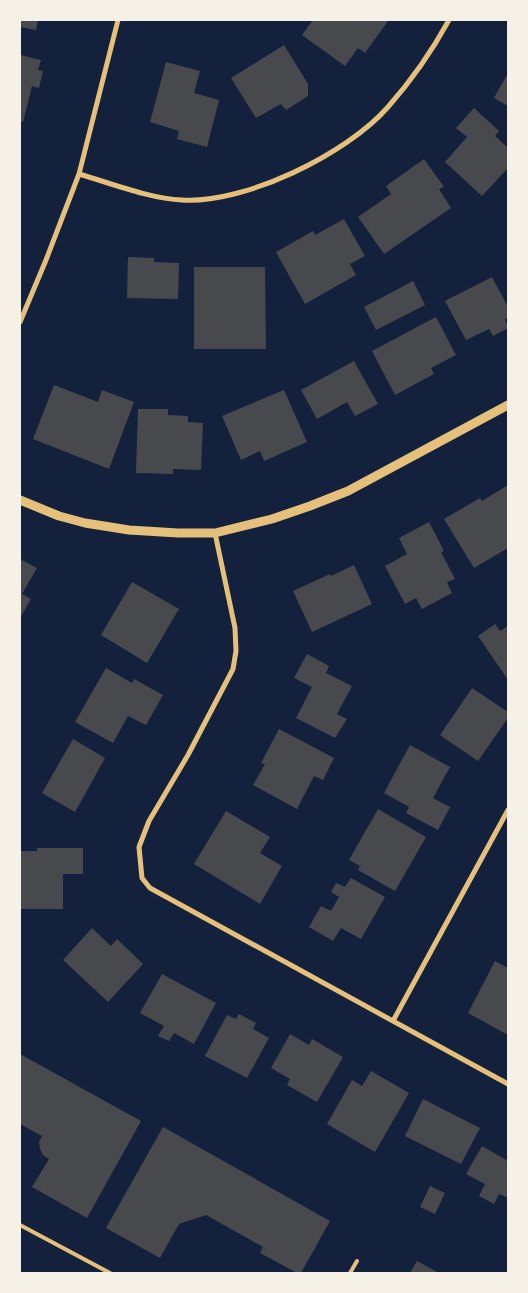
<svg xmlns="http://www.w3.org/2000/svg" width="528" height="1293" viewBox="0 0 528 1293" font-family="Lora,serif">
	<rect width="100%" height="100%" fill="#14213d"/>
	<path fill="#48494c" d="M20 20H38L36 30 20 27Z
		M313 20H387L388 21 365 53 358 48 345 66 302 35Z
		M284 45 308 84V96L286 110 281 104 256 118 231 78Z
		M20 55 41 60 38 70 43 71 39 88 32 86 23 122 20 121Z
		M166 62 200 71 194 93 219 100 207 147 177 139 179 131 150 122Z
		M508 73V106L494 98Z
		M474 108 499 131 495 136 508 148V168L482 196 445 162 467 137 456 128Z
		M424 159 444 187 439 189 451 208 384 254 358 217 391 194 386 186Z
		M344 219 365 256 350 264 356 275 305 304 276 252 313 231 315 235Z
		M128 257 154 258V262L179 263 178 299 127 298Z
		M194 267H265L266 349H194Z
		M492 277 508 307V318L505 319 508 328 493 336 489 329 466 340 445 301Z
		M413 281 425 305 376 330 364 307Z
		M436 317 456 355 431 368 434 374 395 395 372 351Z
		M354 361 378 404 355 416 347 402 317 419 301 390Z
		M54 385 98 402 102 390 134 402 109 469 33 439Z
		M284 390 307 442 264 461 260 451 241 460 222 416Z
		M138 409H168V415L188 416V422L203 423 201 470 173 469V474L136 473Z
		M508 485V548L474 568 444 519 480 498 482 501Z
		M429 522 444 551 441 552 455 579 447 582 452 593 422 609 416 598 405 604 385 566 407 554 399 538Z
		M20 559 37 568 22 594 31 599 20 618Z
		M354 565 372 604 312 632 293 591 330 574 331 576Z
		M132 582 179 609 147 663 101 635Z
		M495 624 500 631 508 626V680L478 636Z
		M307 654 329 666 326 673 352 686 337 714 347 719 335 738 296 718 312 687 294 678Z
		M106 668 132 683 134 679 163 695 146 725 128 716 113 743 75 722Z
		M472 688 508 712V718L478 761 440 735Z
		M279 729 334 758 323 780 314 776 297 809 253 785 265 764 261 763Z
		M73 739 105 758 75 812 42 793Z
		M410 745 450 767 433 798 450 807 438 830 406 813 409 807 384 793Z
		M378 809 426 837 395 891 358 870 360 866 349 860Z
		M226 811 270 837 260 853 282 866 260 904 194 864Z
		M37 848H83V874H63V909H20V851H37Z
		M351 878 385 897 361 939 341 928 333 941 309 927 321 906 331 911 339 897 331 892 336 883 345 887Z
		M92 928 111 946 117 939 143 964 108 1002 63 960Z
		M495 961 508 968V1035L468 1013Z
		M162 974 216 1003 194 1044 174 1033 169 1041 158 1036 164 1026 140 1013Z
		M239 1014 256 1023 253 1029 269 1038 247 1078 205 1056 227 1015 236 1019Z
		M290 1034 309 1045 312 1039 343 1057 317 1102 287 1085 290 1079 271 1068Z
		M20 1054 141 1121 87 1218 32 1187 49 1159 43 1155 40 1149 39 1142 42 1136 20 1124Z
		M371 1071 409 1093 375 1152 327 1124 352 1080 362 1086Z
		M423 1099 480 1128 461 1164 405 1136Z
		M163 1127 330 1221 301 1273H297L260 1253 263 1247 206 1215 179 1224 160 1258 106 1228Z
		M482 1146 508 1161V1198L499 1194 494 1204 479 1196 485 1184 466 1174Z
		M430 1186 445 1193 435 1214 420 1207Z
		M417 1261 439 1273H410Z"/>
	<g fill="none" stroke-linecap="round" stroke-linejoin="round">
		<path stroke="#e5c07b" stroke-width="4" d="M20 1225 110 1273
			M350 1273 357 1261"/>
		<path stroke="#e5c07b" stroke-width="5" d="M79 174C110 183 151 199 182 200 245 204 347 154 388 107 411 81 432 51 449 20
			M20 322 46 260 79 174 118 20
			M215 533 235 628 236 651 233 669 188 755 149 821 139 847 142 878 150 888 508 1084
			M393 1021 508 810"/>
		<path stroke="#e5c07b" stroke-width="9" d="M20 500 59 516 85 523 129 530 178 533H215L272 519 310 506 348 491 508 405"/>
	</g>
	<rect width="528" height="1293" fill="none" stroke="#f6f1e7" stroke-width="42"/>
</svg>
